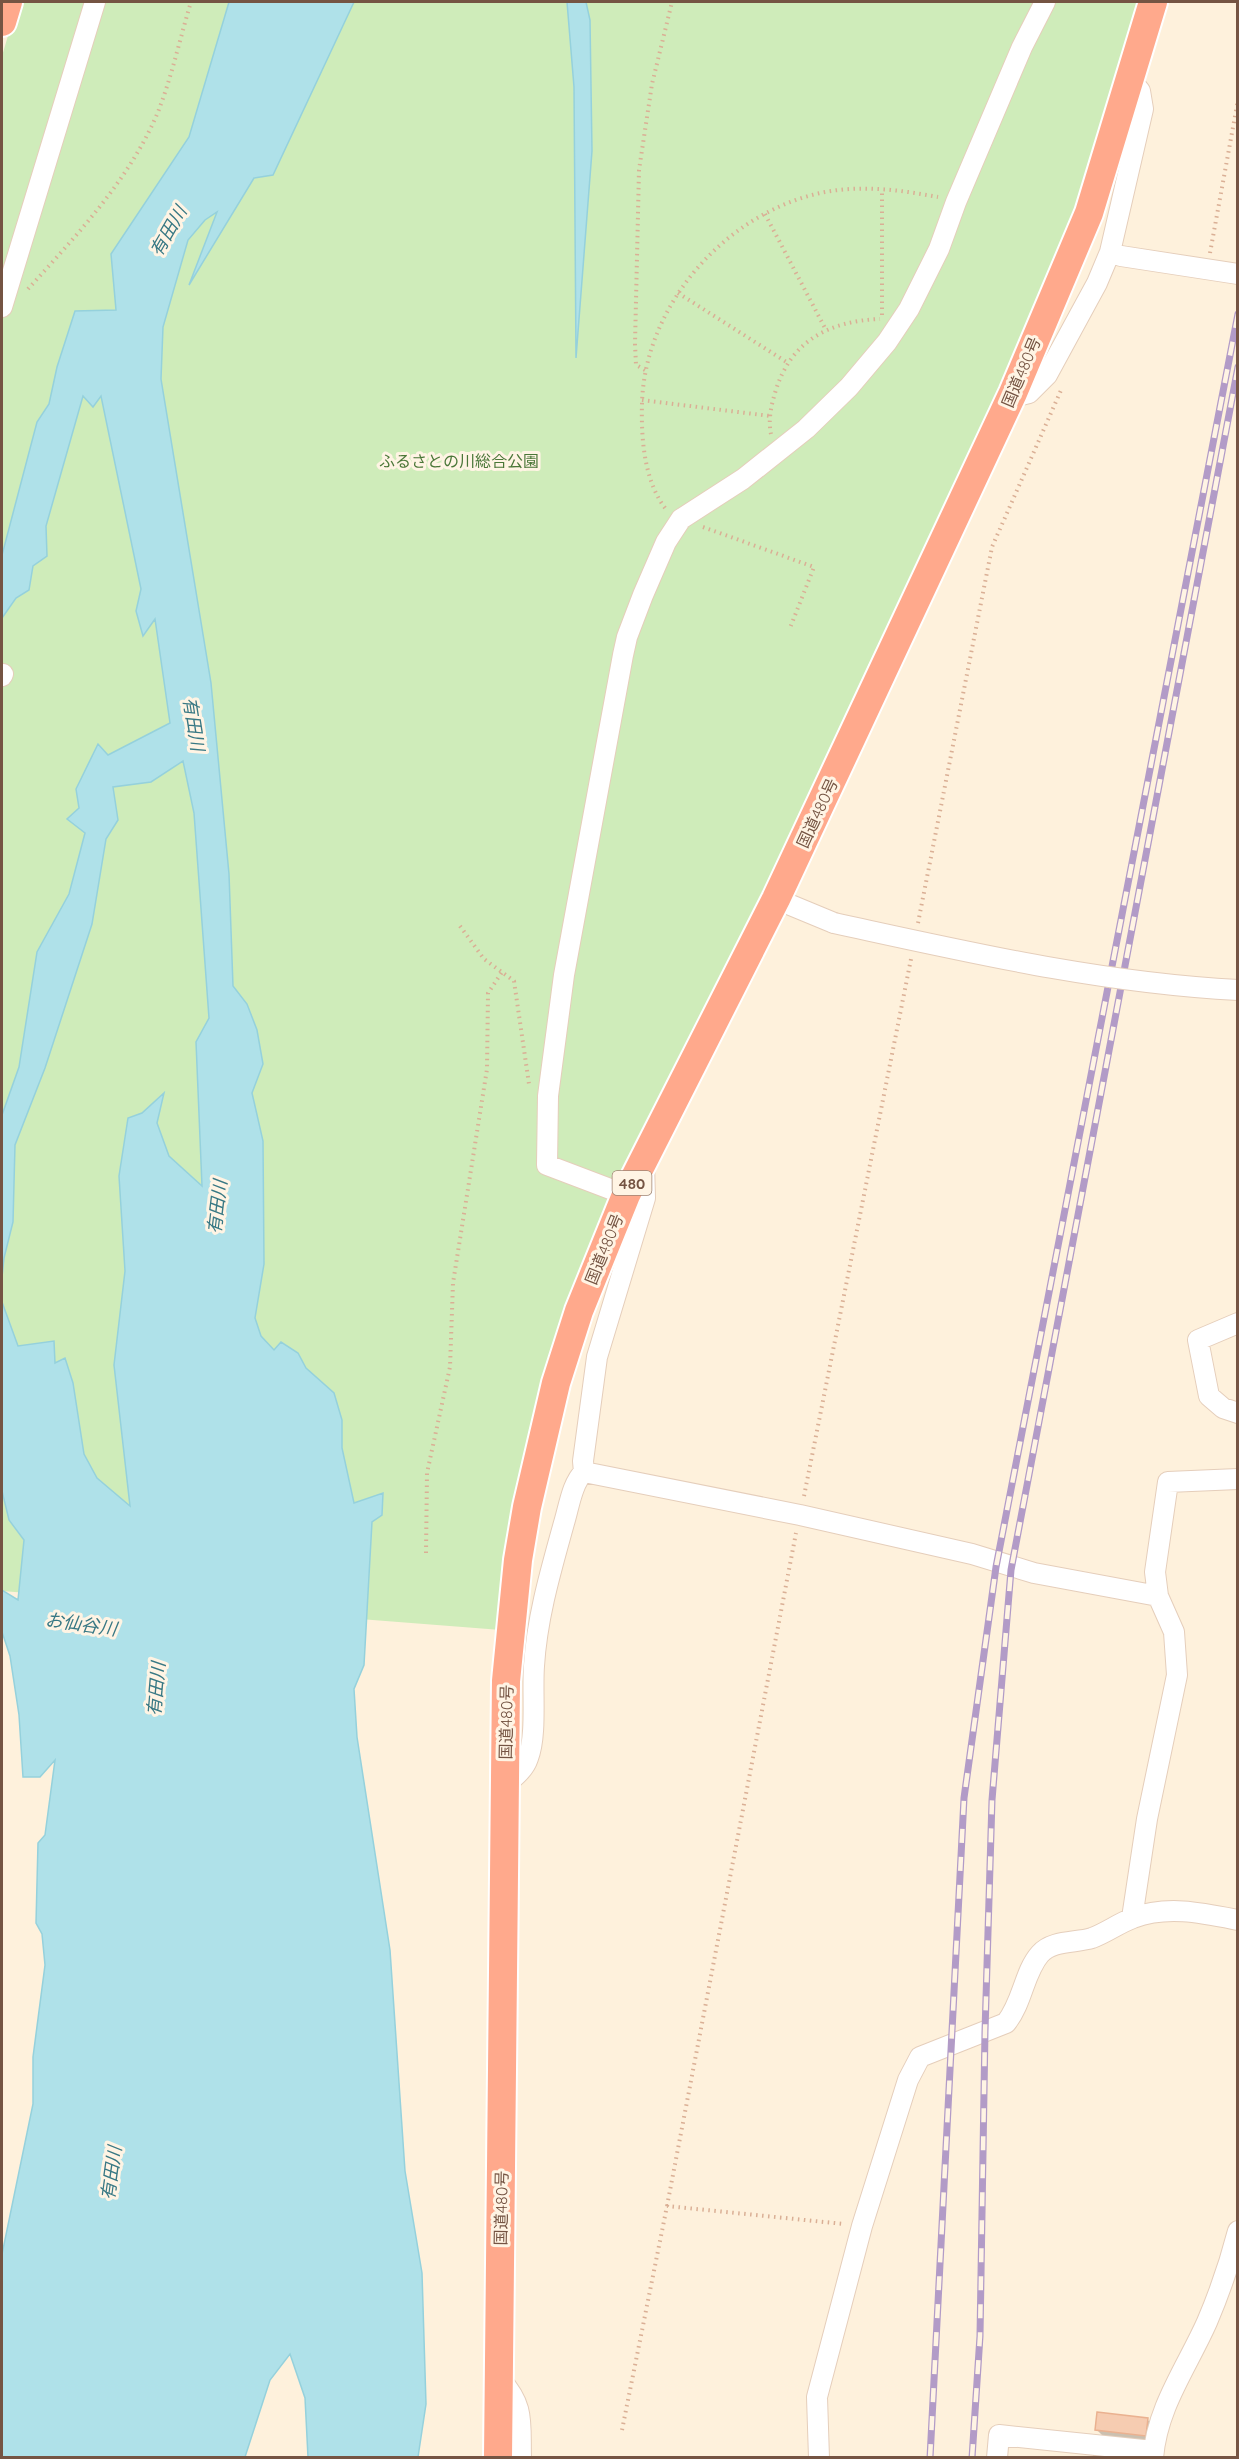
<svg xmlns="http://www.w3.org/2000/svg" width="1239" height="2459" viewBox="0 0 1239 2459" font-family="Quicksand,'Noto Sans JP',sans-serif">
	<rect width="100%" height="100%" fill="#fef1dc"/>
	<path fill="#cfecba" d="M18 2H1143L1067 240 963 473 874 653 725 972 628 1170 501 1630 2 1591V56Z"/>
	<path fill="#afe1e9" stroke="#95d1dc" stroke-width="1.5" d="M229 2H354L273 175 254 178 189 285 217 212 205 220 188 240 163 327 161 379 211 683 229 874 233 986 247 1004 257 1030 263 1064 252 1093 263 1141 264 1264 255 1318 261 1336 274 1350 281 1342 298 1353 306 1368 334 1393 342 1420V1448L354 1503 383 1493 382 1515 372 1522 364 1665 354 1689 357 1737 390 1950 405 2171 422 2273 426 2404 418 2457H308L305 2398 290 2354 270 2380 245 2457H2V2254L33 2104V2057L45 1965 42 1934 36 1923 38 1843 45 1835 55 1760 40 1777H23L19 1715 10 1656 2 1632V1590L18 1600 24 1540 9 1520 2 1491V1302L18 1346 54 1341 55 1363 65 1358 73 1383 84 1454 97 1478 130 1506 114 1365 125 1271 119 1176 128 1118 142 1113 164 1093 157 1123 169 1156 202 1186 196 1042 209 1018 194 813 183 761 151 782 113 787 118 820 106 839 92 924 45 1068 15 1145 13 1222 4 1258 2 1277V1115L19 1067 37 952 69 894 85 833 67 819 79 808 76 789 98 744 108 755 170 723 155 619 143 636 136 611 141 589 101 396 93 407 83 396 46 526 47 556 33 566 29 590 16 598 2 618V555L37 422 49 404 57 367 75 311 116 310 111 254 189 137Z
		M567 2H586L590 20 592 151 576 358 574 87Z"/>
	<path fill="#0003" d="M1147 2419 1154 2427 1153 2443 1104 2437 1097 2430Z
		M1093 2455 1113 2458H1093Z"/>
	<path fill="#f6ccb1" stroke="#eab190" stroke-width="1.5" d="M1097 2412 1148 2418 1146 2436 1095 2430Z"/>
	<g fill="none" stroke-linecap="round" stroke-linejoin="round">
		<defs>
			<path id="minor" d="M1110 252 1121 256 1238 274
				M2 307 95 2
				M1013 393 1021 395 1029 393 1047 375 1097 283 1110 252 1143 109 1140 91 1131 80
				M2 676 3 674
				M776 899 834 923
				M644 1162 645 1198 597 1357 583 1461 584 1472 800 1515 972 1554 1034 1573 1158 1596
				M626 1195 547 1165 548 1096 564 975 623 655 627 637 643 595 666 542 681 519 743 479 806 429 849 387 887 342 909 309 939 249 956 202 1022 47 1045 2
				M1238 1323 1198 1340 1209 1396 1223 1408 1238 1413
				M505 1785C514 1777 524 1770 528 1758 537 1735 532 1692 534 1666 537 1617 551 1570 564 1523 569 1507 572 1483 584 1472
				M1132 1918 1147 1819 1177 1675 1174 1632 1158 1596 1155 1572 1168 1482 1238 1479
				M499 2378C525 2406 520 2422 521 2458
				M819 2458 817 2397 862 2226 908 2080 920 2057 1006 2023C1023 2002 1024 1972 1040 1954 1052 1940 1076 1943 1092 1938 1106 1933 1119 1923 1133 1918 1167 1905 1203 1913 1238 1920
				M997 2458 999 2435 1153 2451
				M1153 2458C1157 2407 1187 2367 1207 2322 1219 2294 1230 2262 1238 2231"/>
			<path id="highway" d="M2 22 8 2
				M498 2458 506 1681 518 1560 527 1507 556 1383 579 1311 626 1195 776 899 1013 393 1089 213 1153 2"/>
		</defs>
		<use href="#minor" stroke="#e5cebb" stroke-width="22"/>
		<use href="#highway" stroke="#fff" stroke-width="32"/>
		<path stroke="#daaf95" stroke-width="4" stroke-dasharray="1.5 4.5" stroke-linecap="butt" d="M765 214 826 330
			M1210 253 1238 100
			M28 289C76 236 130 179 158 112 172 76 180 38 191 2
			M678 293 788 363
			M882 315V189
			M645 370 636 365 635 344 639 170 652 84 672 2
			M642 400 770 416
			M771 434C768 421 771 406 775 393 790 341 829 321 880 319
			M665 508C644 480 641 438 642 403 645 304 727 211 825 192 863 185 901 190 938 197
			M703 527 814 567 790 628
			M918 923 992 547 1062 388
			M460 926 484 959 514 981 529 1084
			M804 1496 911 959
			M426 1553 427 1473 450 1367 453 1283 487 1069 488 993 502 972
			M667 2206 796 1533
			M622 2430 667 2206 844 2224"/>
		<use href="#minor" stroke="#fff" stroke-width="20"/>
		<use href="#highway" stroke="#ffa98c" stroke-width="28"/>
		<defs>
			<path id="rail" d="M930 2458 964 1798 996 1567 1238 314
				M972 2458 980 2336 985 2031 992 1800 1011 1570 1238 367"/>
		</defs>
		<use href="#rail" stroke="#b29bc7" stroke-width="7"/>
		<use href="#rail" stroke="#fff4e4" stroke-width="4.5" stroke-dasharray="14" stroke-linecap="butt"/>
		<defs>
			<path id="minor-bridge" d="M834 923C968 952 1100 983 1238 990"/>
		</defs>
		<use href="#minor-bridge" stroke="#e5cebb" stroke-width="22" stroke-linecap="butt"/>
		<use href="#minor-bridge" stroke="#fff" stroke-width="20"/>
	</g>
	<g text-anchor="middle" dominant-baseline="central" stroke-width="6" stroke-linejoin="round" paint-order="stroke">
		<rect fill="#fff4e4" stroke="#9e8473" stroke-width="1.5" x="612.5" y="1171" width="39" height="24" rx="4.5"/>
		<g font-size="15" font-weight="bold" fill="#755443">
			<text x="632" y="1183">480</text>
		</g>
		<g font-size="16" fill="#755443" stroke="#fff4e4">
			<text transform="translate(1021 372) rotate(-67)">国道480号</text>
			<text transform="translate(817 813) rotate(-65)">国道480号</text>
			<text transform="translate(604 1249) rotate(-68)">国道480号</text>
			<text transform="translate(506 1722) rotate(-89)">国道480号</text>
			<text transform="translate(501 2208) rotate(-89)">国道480号</text>
		</g>
		<g font-size="16" fill="#4b7738" stroke="#fff4e4">
			<text x="459" y="461">ふるさとの川総合公園</text>
		</g>
		<g font-size="18" font-style="italic" fill="#387884" stroke="#fff4e4">
			<text transform="translate(168 231) rotate(-60)">有田川</text>
			<text transform="translate(194 724) rotate(81)">有田川</text>
			<text transform="translate(217 1207) rotate(-83)">有田川</text>
			<text transform="translate(81 1624) rotate(8)">お仙谷川</text>
			<text transform="translate(156 1689) rotate(-85)">有田川</text>
			<text transform="translate(111 2173) rotate(-82)">有田川</text>
		</g>
	</g>
	<rect width="1239" height="2459" fill="none" stroke="#755443" stroke-width="6"/>
</svg>
